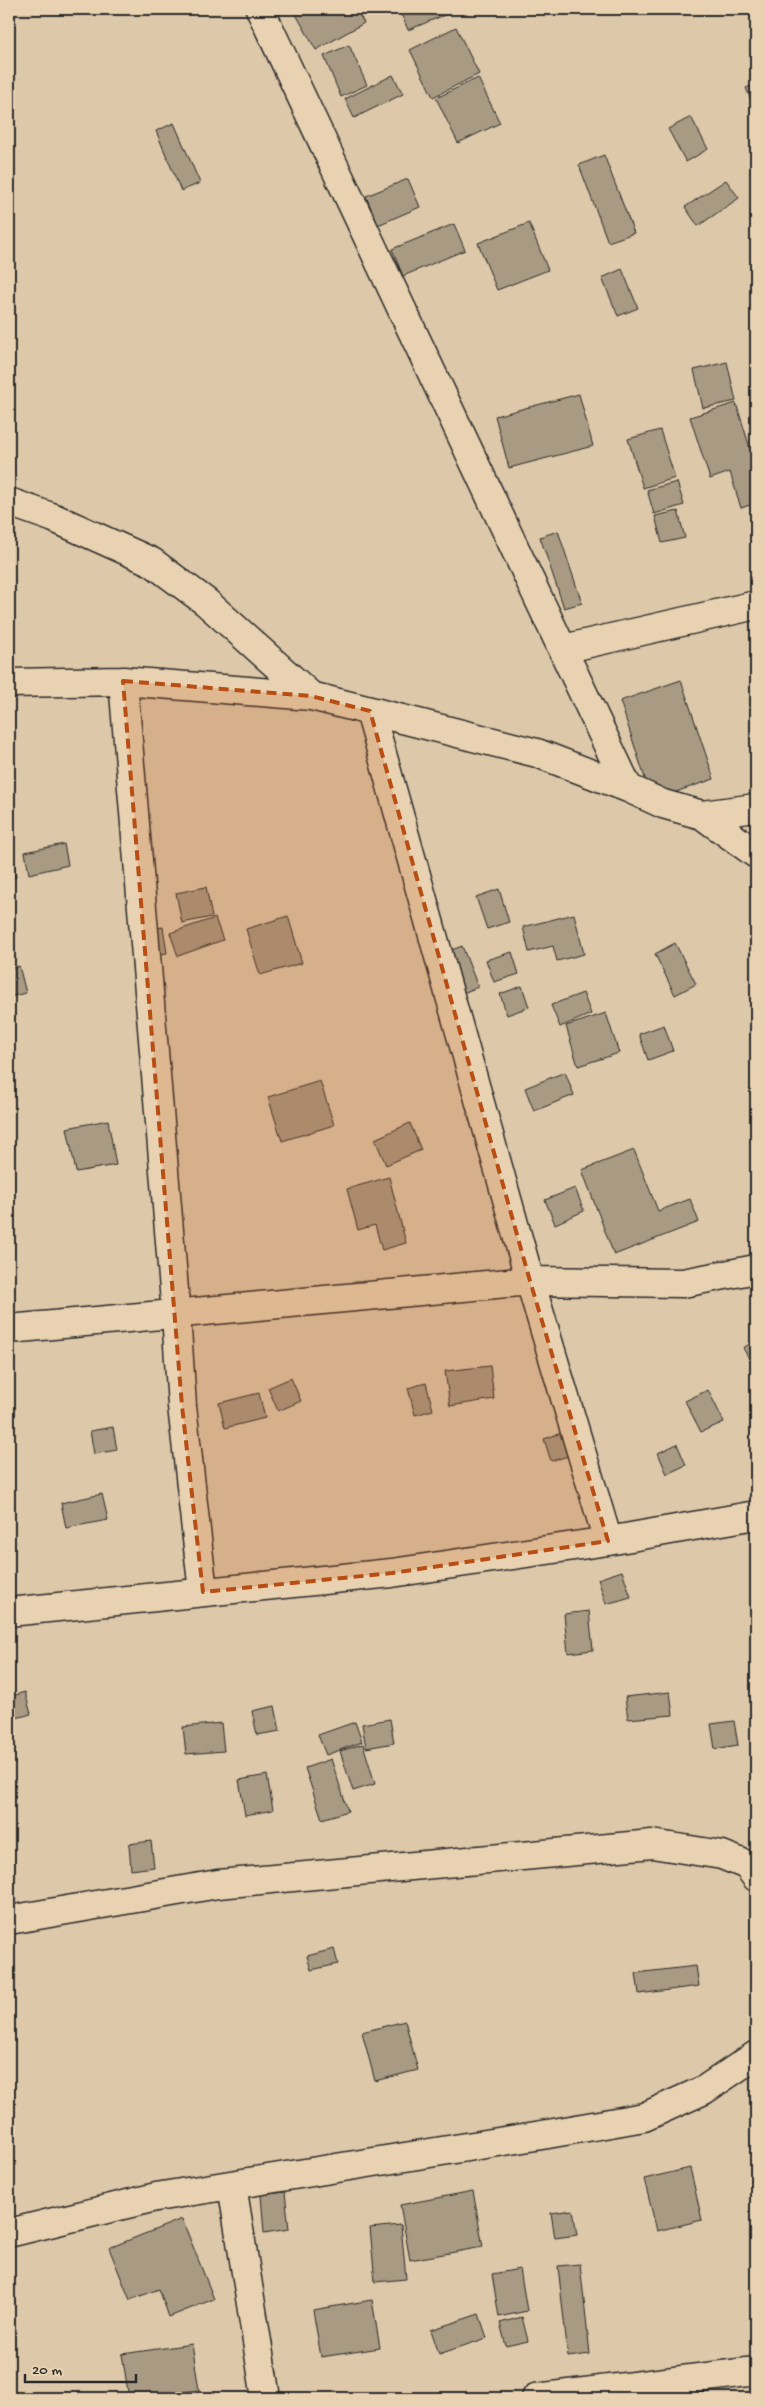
<svg xmlns="http://www.w3.org/2000/svg" width="765" height="2407" viewBox="0 0 765 2407" font-family="'Gochi Hand',sans-serif">
	<rect width="100%" height="100%" fill="#ddc8a9"/>
	<filter id="ink" filterUnits="userSpaceOnUse"><feTurbulence type="fractalNoise" baseFrequency=".02" numOctaves="2"/><feDisplacementMap in="SourceGraphic" scale="10" xChannelSelector="R" yChannelSelector="G"/><feConvolveMatrix kernelMatrix="1 2 1 2 8 2 1 2 1" color-interpolation-filters="sRGB"/></filter>
	<g filter="url(#ink)">
		<path fill="#a89a83" stroke="#2b2b2b" d="M293 9H356L364 23 316 50Z
			M399 9H451L452 12 408 30Z
			M456 27 479 74 433 97 410 50Z
			M349 45 367 85 341 97 324 56Z
			M393 75 403 94 354 118 345 99Z
			M478 78 500 123 458 143 436 98Z
			M756 84V112L746 88Z
			M691 117 708 149 686 162 668 129Z
			M174 123 200 183 181 191 156 131Z
			M604 155 634 233 608 242 579 165Z
			M408 179 420 207 378 225 366 196Z
			M726 180 739 198 698 226 685 207Z
			M529 223 548 270 497 290 478 243Z
			M454 224 465 250 403 276 392 249Z
			M622 269 638 308 618 316 602 278Z
			M727 362 736 401 703 408 694 370Z
			M579 394 593 446 509 468 495 416Z
			M736 403 756 467V503L741 508 730 472 710 479 690 417Z
			M660 430 675 478 643 488 628 439Z
			M677 482 684 505 654 514 647 490Z
			M678 511 685 538 662 543 655 516Z
			M558 531 582 603 564 608 540 537Z
			M681 680 714 779 652 800 620 701Z
			M64 844 68 865 29 874 25 852Z
			M10 851 16 877 9 879V851Z
			M206 887 212 917 182 923 176 893Z
			M499 889 509 922 487 929 476 897Z
			M574 914 584 954 557 961 553 946 529 952 523 927Z
			M288 916 302 963 260 975 246 929Z
			M215 918 223 940 178 956 170 933Z
			M163 927 167 953 143 957 139 930Z
			M675 943 696 984 675 995 655 954Z
			M462 946 478 987 450 998 434 957Z
			M512 952 519 974 494 982 486 960Z
			M19 966 26 993 9 997V969Z
			M522 986 529 1007 507 1015 500 994Z
			M583 993 591 1014 560 1027 551 1005Z
			M606 1013 619 1053 578 1066 566 1026Z
			M664 1025 673 1051 648 1060 639 1034Z
			M565 1072 574 1095 534 1111 525 1088Z
			M320 1081 334 1125 282 1141 268 1097Z
			M108 1120 116 1165 76 1172 67 1128Z
			M410 1123 421 1150 386 1165 375 1139Z
			M634 1150 658 1211 690 1199 699 1222 614 1255 582 1170Z
			M389 1177 406 1243 382 1250 375 1225 358 1230 347 1189Z
			M575 1188 584 1211 555 1224 545 1200Z
			M756 1340V1371L743 1348Z
			M490 1366 494 1399 450 1406 445 1371Z
			M291 1378 301 1401 278 1411 268 1388Z
			M426 1383 433 1410 415 1415 408 1388Z
			M708 1390 724 1422 701 1432 685 1401Z
			M259 1393 265 1418 225 1428 219 1403Z
			M113 1427 117 1450 94 1454 90 1431Z
			M564 1432 572 1455 551 1461 544 1439Z
			M677 1444 686 1465 667 1474 658 1453Z
			M102 1494 108 1520 66 1528 61 1503Z
			M622 1571 631 1597 606 1604 598 1579Z
			M589 1611 593 1650 568 1653 564 1614Z
			M25 1692 31 1714 9 1720V1697Z
			M670 1692 673 1715 628 1719 625 1697Z
			M275 1706 280 1731 257 1735 252 1711Z
			M390 1719 394 1743 366 1748 362 1724Z
			M734 1721 738 1745 715 1749 711 1724Z
			M355 1722 362 1742 326 1755 318 1735Z
			M221 1723 224 1751 186 1754 183 1727Z
			M363 1744 375 1784 353 1791 340 1751Z
			M331 1759 348 1811 322 1819 305 1768Z
			M267 1775 273 1810 245 1815 239 1780Z
			M151 1841 154 1867 131 1870 129 1844Z
			M334 1949 338 1964 311 1970 307 1956Z
			M696 1966 699 1986 639 1994 636 1973Z
			M405 2021 418 2070 375 2081 362 2032Z
			M690 2168 702 2220 657 2231 644 2179Z
			M473 2191 483 2247 410 2260 400 2205Z
			M285 2192 289 2229 264 2233 261 2195Z
			M573 2210 577 2235 555 2238 551 2213Z
			M182 2219 214 2299 169 2317 159 2289 130 2300 109 2248Z
			M401 2225 406 2279 375 2282 370 2228Z
			M580 2264 590 2354 568 2357 558 2266Z
			M520 2269 527 2311 499 2317 492 2274Z
			M372 2300 380 2348 321 2357 313 2310Z
			M479 2314 487 2338 439 2354 431 2330Z
			M522 2317 528 2341 506 2346 500 2323Z
			M192 2344 199 2390 129 2398 122 2354Z"/>
		<g fill="none" stroke-linecap="round" stroke-linejoin="round">
			<defs>
				<path id="street" d="M260 9 628 788
					M9 502 54 518 152 562 206 602 311 696
					M563 649 756 605
					M123 681 176 1314 182 1406 203 1592
					M9 683 123 681 311 696 537 753 628 788 663 804 702 815 756 854
					M370 711 530 1281 608 1541
					M702 815 756 808
					M9 1329 530 1281 683 1283 756 1269
					M9 1612 392 1573 608 1541 756 1515
					M9 1920 218 1884 652 1844 722 1855 747 1865 756 1877
					M232 2185 266 2398
					M9 2233 156 2197 548 2134 644 2117 704 2090 756 2055
					M536 2398 756 2371"/>
			</defs>
			<use href="#street" stroke="#2b2b2b" stroke-width="31"/>
			<use href="#street" stroke="#e8d2b1" stroke-width="28"/>
		</g>
	</g>
	<path fill="#b94e14" fill-opacity="0.2" stroke="#b94e14" stroke-width="4" stroke-dasharray="10 6" stroke-linejoin="round" d="M123 681 311 696 370 711 530 1281 608 1541 392 1573 203 1592 182 1406Z"/>
	<rect width="765" height="2407" fill="none" stroke="#e8d2b1" stroke-width="30"/>
	<rect x="15" y="15" width="735" height="2377" fill="none" stroke="#2b2b2b" stroke-width="2" filter="url(#ink)"/>
	<path d="M25 2374v8h111v-8" fill="none" stroke="#2b2b2b" stroke-width="2.5"/>
	<text x="32" y="2374" font-size="15" fill="#2b2b2b" stroke="#e8d2b1" stroke-width="4" paint-order="stroke">20 m</text>
</svg>
